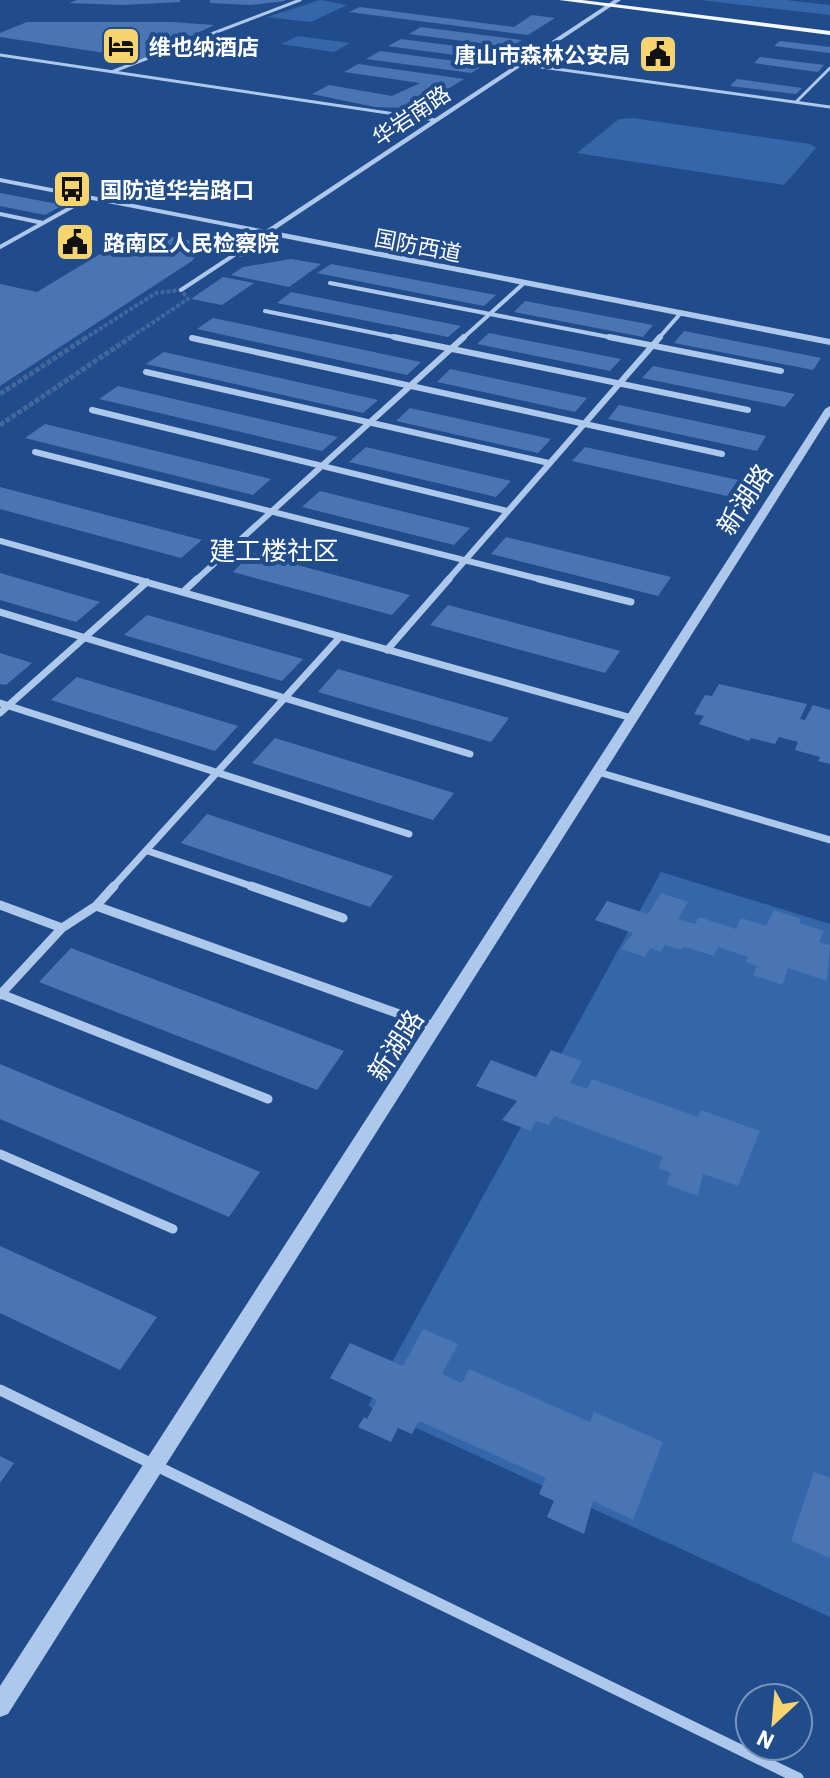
<svg xmlns="http://www.w3.org/2000/svg" width="830" height="1778" viewBox="0 0 830 1778" font-family="'IBM Plex Sans','Noto Sans SC',sans-serif">
	<rect width="100%" height="100%" fill="#214c8c"/>
	<path fill="#3466a9" d="M320 0 347 5 311 22 267 17Z
		M700 0H786L830 5V15Z
		M298 36 350 43 334 52 281 44Z
		M633 118 810 144 816 148 784 185 577 153 619 119Z
		M661 872 830 924V1617L368 1406Z"/>
	<path fill="#4976b3" d="M77 0H180V2L123 5 69 3Z
		M210 0H285V1L251 5 210 3Z
		M360 7 514 27 532 15 555 18 528 35 349 12Z
		M27 22H172L214 25 144 59 0 37V33Z
		M421 27 522 40 510 47 409 34Z
		M401 39 503 52 491 60 388 46Z
		M780 41 830 47V53L774 46Z
		M380 51 484 65 471 73 366 59Z
		M760 57 824 65 818 72 754 63Z
		M358 64 464 79 420 106 407 108 375 107 312 94 329 85 392 96 420 83 344 72Z
		M737 79 802 88 796 94 730 86Z
		M0 193 63 205 45 215 0 206Z
		M140 230 191 241 200 250 192 261 0 386V284L37 292Z
		M291 259 321 264 289 287 231 275 243 267Z
		M331 264 496 295 484 306 317 273Z
		M223 277 254 283 222 305 191 299Z
		M291 292 461 326 448 337 277 303Z
		M525 301 653 325 643 337 514 312Z
		M213 318 421 362 407 375 197 329Z
		M684 331 821 358 813 370 674 343Z
		M489 333 621 359 610 371 477 344Z
		M164 352 378 400 363 413 146 364Z
		M653 366 795 394 785 407 642 378Z
		M450 369 587 398 575 412 437 382Z
		M118 386 338 437 322 451 99 399Z
		M619 405 766 436 757 451 608 419Z
		M410 408 551 439 538 453 396 421Z
		M45 424 271 479 253 495 25 438Z
		M366 447 511 481 496 497 349 462Z
		M585 447 738 480 727 496 572 461Z
		M0 487 202 540 181 558 0 509Z
		M320 491 470 528 454 545 302 507Z
		M506 537 671 577 658 596 491 554Z
		M252 553 410 595 392 615 233 572Z
		M0 573 100 602 76 622 0 600Z
		M448 605 620 651 605 673 430 625Z
		M147 615 303 659 282 681 124 635Z
		M0 653 32 663 6 685 0 684Z
		M338 669 509 718 491 742 318 692Z
		M77 677 238 726 215 751 51 700Z
		M719 684 807 704 800 719 805 720 813 705 830 710V764L818 761 820 757 795 750 798 742 779 737 775 744 751 738 749 741 699 724 704 716 694 714 705 695 712 696Z
		M275 738 454 793 433 820 252 763Z
		M207 814 393 876 370 907 181 843Z
		M661 893 688 902 678 919 695 924 699 917 736 929 741 918 766 926 774 910 801 919 799 923 824 931 819 942 830 945 827 981 788 968 783 985 753 975 757 966 746 962 748 957 718 947 714 956 685 947 681 950 665 945 661 952 650 948 645 957 621 949 633 933 595 920 607 901 648 914Z
		M71 948 344 1051 317 1090 39 982Z
		M551 1050 582 1061 570 1083 587 1089 592 1079 698 1117 701 1110 760 1131 738 1186 703 1174 698 1196 666 1184 671 1173 658 1168 663 1157 554 1116 549 1125 536 1121 531 1131 502 1120 517 1101 476 1086 491 1060 536 1077Z
		M0 1064 260 1172 229 1217 0 1119Z
		M0 1246 157 1317 120 1370 0 1313Z
		M423 1329 458 1344 442 1374 462 1383 469 1369 590 1422 594 1412 663 1442 633 1520 593 1501 584 1534 547 1517 554 1501 539 1494 546 1478 419 1421 412 1434 398 1428 391 1442 358 1427 364 1417 367 1419 377 1400 330 1378 350 1343 403 1366Z
		M0 1456 14 1463 0 1483Z
		M814 1472 830 1478V1558L791 1541Z"/>
	<g fill="none" stroke-linecap="round" stroke-linejoin="round">
		<path stroke="#42679d" stroke-width="4" stroke-dasharray="4 2" stroke-linecap="butt" d="M84 339 156 293 181 290 188 299 128 339"/>
		<path stroke="#42679d" stroke-width="5" stroke-dasharray="5 2" stroke-linecap="butt" d="M0 394 87 337
			M0 425 131 337"/>
		<path stroke="#aec8eb" stroke-width="4" d="M238 246 252 250 243 255 227 251Z
			M181 290 234 255"/>
		<path stroke="#aec8eb" stroke-width="3" d="M0 55 435 120
			M520 64 830 107
			M114 71 300 0
			M796 102 830 68"/>
		<path stroke="#aec8eb" stroke-width="4" d="M0 214 43 223
			M0 247 88 198
			M330 283 619 339
			M265 311 404 339
			M192 338 199 339
			M462 339 523 284
			M658 339 680 314"/>
		<path stroke="#aec8eb" stroke-width="6" d="M394 337 748 410
			M609 337 781 371
			M192 338 722 454
			M146 372 549 463
			M92 410 507 511
			M35 452 547 581
			M0 541 143 581
			M195 581 464 337
			M447 581 660 337"/>
		<path stroke="#aec8eb" stroke-width="7" d="M135 579 632 718
			M539 579 631 602
			M183 592 197 579
			M0 612 470 754
			M387 650 449 579
			M0 703 409 834
			M0 713 147 582
			M598 772 830 840
			M148 851 257 888
			M112 888 340 637"/>
		<path stroke="#aec8eb" stroke-width="9" d="M251 886 343 918
			M0 905 62 928
			M96 906 436 1027
			M1 994 268 1099
			M0 995 62 928 96 906 114 886
			M0 1154 173 1229"/>
		<path stroke="#aec8eb" stroke-width="11" d="M0 1390 798 1778"/>
		<path fill="#aec8eb" fill-rule="evenodd" d="M614 0H621L273 231 830 339V345L268 235 264 236 261 233 0 182V178L266 230Z
			M830 406V416L8 1714 0 1717V1686L825 409Z"/>
		<path fill="#f3f7fe" fill-rule="evenodd" d="M559 0H582L830 31V35Z"/>
	</g>
	<defs>
		<symbol id="hotel-square" viewBox="-11 -11 22 22"><rect x="-9" y="-9" width="18" height="18" rx="4" fill="#f8d46f" stroke="#214c8c"/><path d="M-6-4.5h1.5V1H6V5H4.5V3h-9V5H-6ZM-4 0a1.8 1.8 0 1 1 3.6 0ZM.5 0V-2.5h3Q6-2.5 6 0Z" fill="#111"/></symbol>
		<symbol id="civic-square" viewBox="-11 -11 22 22"><rect x="-9" y="-9" width="18" height="18" rx="4" fill="#f8d46f" stroke="#214c8c"/><path d="M-.6-6.5H3V-4.5H.6V-3L4-1V1h2V6H-6V1h2V-1L-.6-3ZM-1.2 2.5V6h2.4V2.5Z" fill="#111"/></symbol>
		<symbol id="bus-square" viewBox="-11 -11 22 22"><rect x="-9" y="-9" width="18" height="18" rx="4" fill="#f8d46f" stroke="#214c8c"/><path d="M-5-6H5V4H4V6H2V4H-2V6H-4V4H-5ZM-3.5-4V0h7V-4ZM-3.5 1.2v1.5H-2V1.2ZM2 1.2v1.5H3.5V1.2Z" fill="#111"/></symbol>
	</defs>
	<g fill-rule="evenodd">
		<use href="#hotel-square" x="99" y="24" width="44" height="44"/>
		<use href="#civic-square" x="636" y="32" width="44" height="44"/>
		<use href="#bus-square" x="50" y="167" width="44" height="44"/>
		<use href="#civic-square" x="53" y="220" width="44" height="44"/>
	</g>
	<g text-anchor="middle" dominant-baseline="central" stroke-width="8" stroke-linejoin="round" paint-order="stroke">
		<g font-size="22" font-weight="bold" fill="#fff" stroke="#214c8c" text-anchor="start">
			<text x="149" y="46">维也纳酒店</text>
			<text x="630" y="54" text-anchor="end">唐山市森林公安局</text>
			<text x="100" y="189">国防道华岩路口</text>
			<text x="103" y="242">路南区人民检察院</text>
		</g>
		<g font-size="22" fill="#fff" stroke="#214c8c">
			<text transform="translate(411 115) rotate(-34)">华岩南路</text>
			<text transform="translate(418 245) rotate(11)">国防西道</text>
		</g>
		<g font-size="26" fill="#fff" stroke="#214c8c">
			<text transform="translate(744 499) rotate(-57)">新湖路</text>
			<text transform="translate(395 1045) rotate(-57)">新湖路</text>
		</g>
		<g font-size="26" fill="#fff" stroke="#214c8c">
			<text x="274" y="550">建工楼社区</text>
		</g>
	</g>
	<g transform="translate(774 1722) rotate(206)"><circle r="38" fill="#214c8c" stroke="#7a94ba" stroke-width="2"/>
	<path d="M0-6L14 30L0 20L-14 30Z" fill="#f8d46f"/>
	<text y="-12" font-size="22" font-weight="bold" text-anchor="middle" fill="#ffffff">N</text>
	</g>
</svg>
